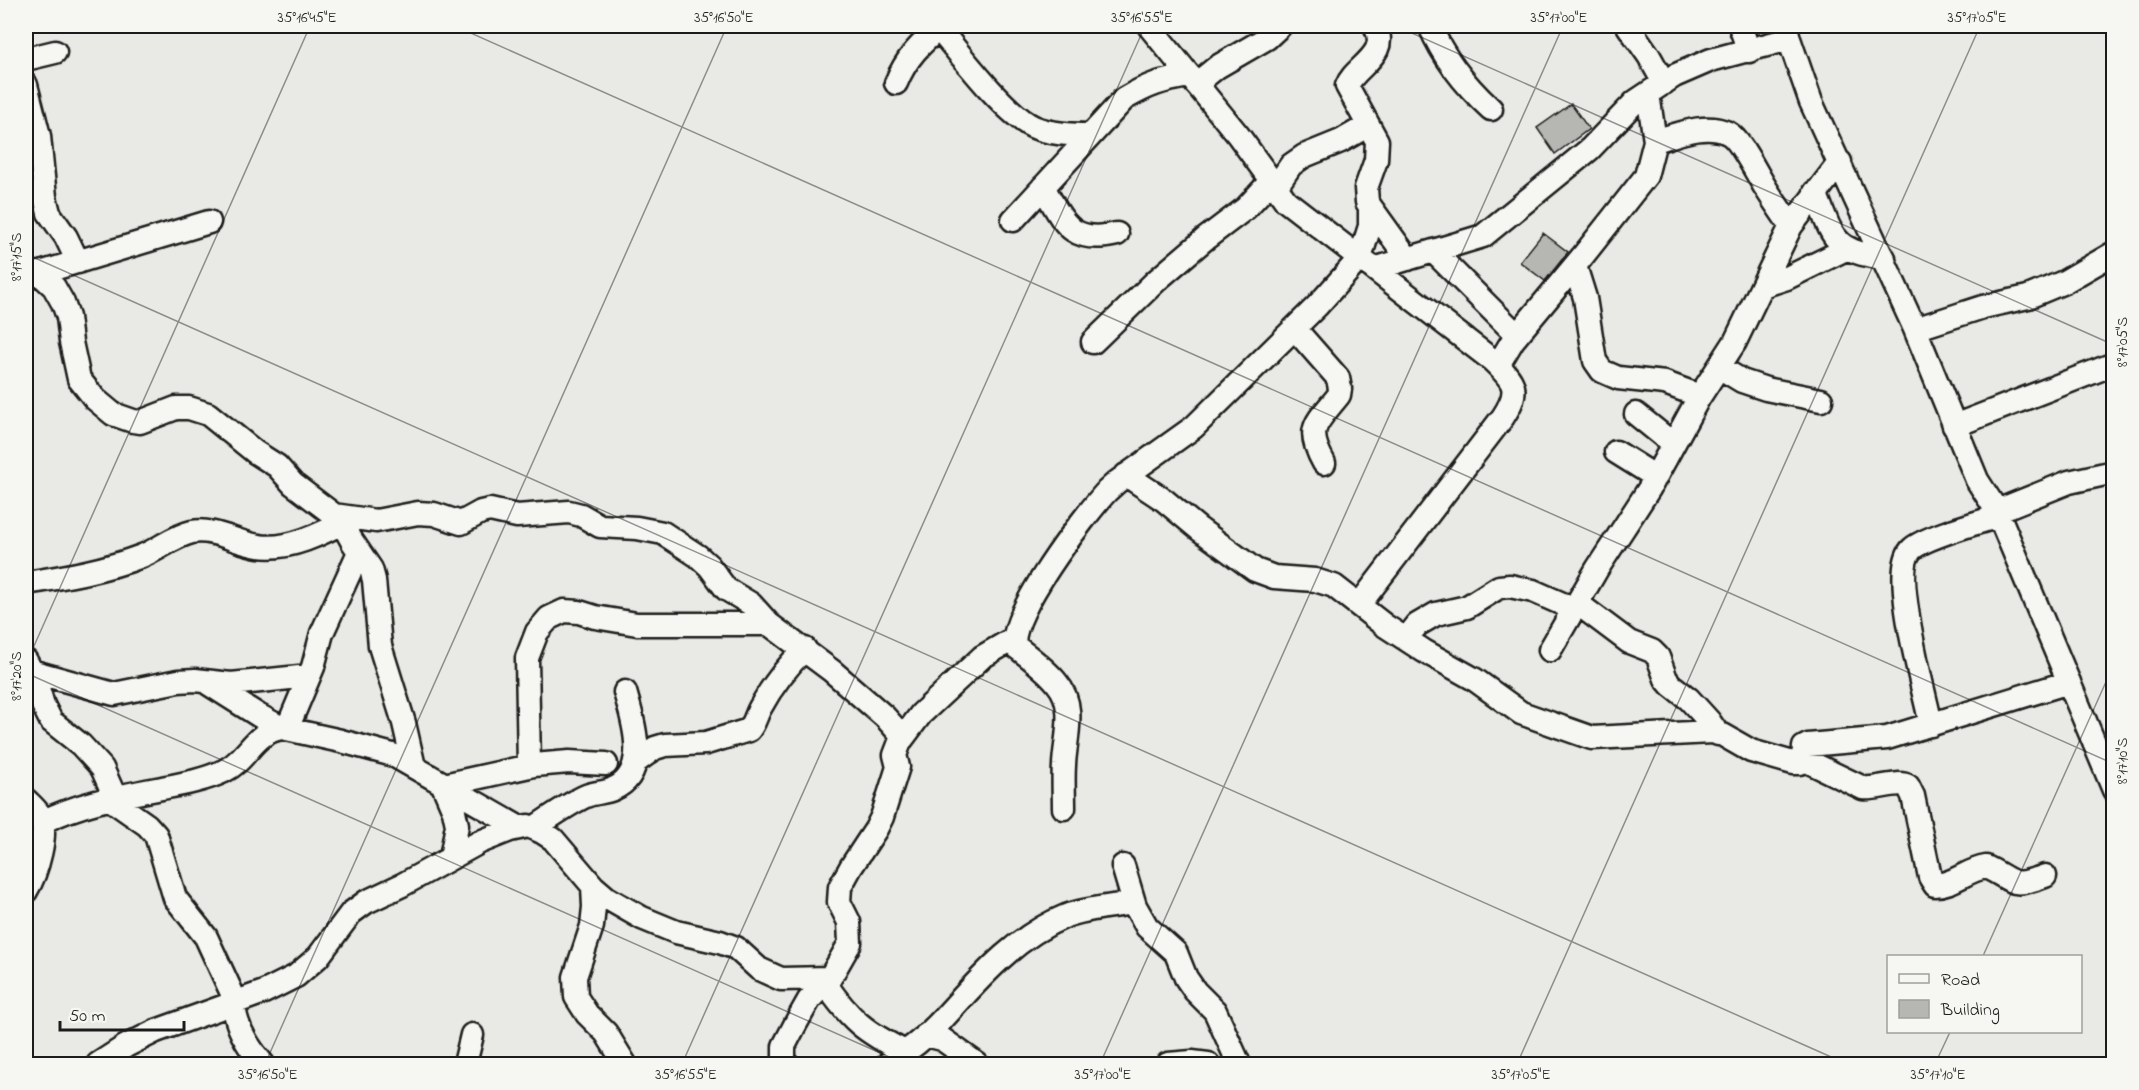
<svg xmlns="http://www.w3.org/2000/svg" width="2139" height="1090" viewBox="0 0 2139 1090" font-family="'Indie Flower',sans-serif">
	<rect width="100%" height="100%" fill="#e9e9e5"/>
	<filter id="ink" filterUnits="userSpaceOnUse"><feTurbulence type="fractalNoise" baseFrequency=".0167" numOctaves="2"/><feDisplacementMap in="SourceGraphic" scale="12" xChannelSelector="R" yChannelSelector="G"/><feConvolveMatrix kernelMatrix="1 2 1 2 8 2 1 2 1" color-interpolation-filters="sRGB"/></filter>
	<g filter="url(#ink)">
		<path fill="#b6b6b3" stroke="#1c1c1c" stroke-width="1.5" d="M1571 104 1589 129 1555 154 1537 128Z
			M1543 233 1568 252 1545 281 1520 262Z"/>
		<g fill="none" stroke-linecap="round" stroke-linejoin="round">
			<defs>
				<path id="minor" d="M1149 26 1238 135 1286 201 1492 360C1515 382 1521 389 1503 417L1359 605
					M1375 26C1391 55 1354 66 1347 86L1377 141 1376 160 1366 188 1367 202 1408 259
					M1430 26C1443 57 1466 86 1491 109
					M1628 26 1649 56 1664 83
					M1740 26 1749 51
					M1786 26 1789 39 1811 102 1915 329 1977 480 1997 511 2114 790
					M938 28C961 55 999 106 1028 124 1044 134 1073 135 1091 135
					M26 59 55 52
					M896 83C906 58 921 43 942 26
					M1196 84 1217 67 1267 38 1280 26
					M26 85 39 136 45 197 49 213 66 237 78 262
					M1655 141C1676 135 1705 122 1728 133 1740 139 1757 174 1765 187 1773 200 1782 213 1791 226
					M1043 187C1064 222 1070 245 1117 234
					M1276 187 1291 165 1304 156 1341 141 1367 126
					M1815 192C1833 237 1832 251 1884 258
					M1013 220 1124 99C1148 85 1162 80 1190 76
					M1434 252 1517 335
					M1575 266 1585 298 1595 361 1602 371 1618 378 1665 383 1700 396
					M1374 269 1483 236 1590 149 1635 102 1674 76 1711 60 1789 39
					M39 273 54 287 63 303 68 317 71 342 79 379 95 399 113 414 133 421 140 422 176 408H189L208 414 255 452 277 466 293 484 334 515 376 521 418 513 434 514 461 523 481 512 490 510 517 516 569 512 581 515 600 526 637 528 663 533 698 556 709 566 726 589 751 604 769 624 832 671 885 717 903 737
					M27 277 209 222
					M1762 286 1787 278 1846 249
					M1295 329 1338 378 1340 389 1339 395C1317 423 1304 427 1324 463
					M1915 329 1983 307 2028 297 2064 282 2114 253
					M1093 342 1157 280 1205 239 1246 208 1271 181
					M1498 365 1513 340 1582 257 1646 176 1655 141 1648 94
					M1719 367 1742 381 1766 389 1821 400
					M1636 414 1673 444
					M1954 426 2114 364
					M1616 452 1656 477
					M1126 475 1164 500 1199 529 1255 570 1274 577 1315 580 1334 586 1384 625 1424 651 1474 679 1521 713 1592 738 1712 732 1723 735 1751 751 1793 763H1800L1803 759 1804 747 1808 745 1887 738 2069 682
					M1997 511 2069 482 2114 472
					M342 523 352 541 371 569 374 580 380 646 404 723 414 767
					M26 583C65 577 105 570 142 556 158 550 174 536 192 532 214 528 237 543 259 546 288 551 324 533 349 519
					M1577 603 1629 642 1652 651 1658 657 1666 679 1671 685 1689 699 1709 721 1718 734
					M1406 639 1417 625 1436 614 1467 607 1499 587 1510 586 1533 591 1574 609
					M1550 650 1597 569 1649 489 1698 399 1735 342 1791 226 1840 162
					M26 661 35 678 43 705 51 721 81 745 102 768 115 797
					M31 671 114 694 178 681 195 680 231 684 309 676
					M209 684 258 715 282 728
					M1931 725C1925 693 1889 570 1912 549 1925 537 1980 522 1999 516
					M287 729 313 667 322 633 359 552
					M1803 759 1863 788C1878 790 1897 780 1908 786L1913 796 1930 877 1935 885C1954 885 1966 870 1986 867 2016 881 2009 889 2045 876
					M636 762 655 748 665 745 706 743 749 730C755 723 756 715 760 708 772 686 787 666 805 649
					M529 766 527 658 537 632 549 618 564 611 579 612 595 617 637 624H769
					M442 783 454 811 457 825 451 858
					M444 785 534 765 569 762 606 764
					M110 799 147 825 156 835 175 898 206 937 236 1002
					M26 800C30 804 36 809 39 814 50 831 36 875 26 891
					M1064 808C1064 794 1063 779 1064 765 1065 739 1077 706 1057 683 1046 669 1029 657 1015 646 1007 616 1085 515 1107 491L1117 482 1194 427 1317 306 1360 258 1370 226V209
					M42 822C80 803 120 796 162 788 183 784 205 780 224 771 249 759 252 733 282 728L341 741 393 755 520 828
					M534 828C551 817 568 804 586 796 595 792 605 793 613 789 651 773 633 720 625 692
					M1123 866 1135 906 1147 927 1176 953 1186 978 1195 991 1215 1011 1239 1064
					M593 886 594 907 592 926 575 977 576 997 587 1014 606 1033 625 1064
					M825 983C850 1020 865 1032 905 1052
					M234 1003C235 1027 248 1047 263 1064
					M926 1035 942 1039 977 1064
					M98 1064 126 1046 156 1031 264 992 296 976 318 957 351 913 366 902 402 885 480 842 510 830 528 826 542 832 553 839 593 886 607 898 642 918 676 932 720 942 736 948 759 969 781 979 830 978
					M465 1064 472 1035
					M784 1064V1046L796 1023 809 1000 830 978 850 943 849 922 839 902 840 887 851 867 876 829 882 817 898 767 895 755 900 742 921 714 952 685 982 657 1013 639
					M888 1064C905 1053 923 1040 938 1024 976 983 1012 938 1066 916 1088 908 1110 907 1133 903
					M1168 1064 1192 1062 1208 1064"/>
			</defs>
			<use href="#minor" stroke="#1c1c1c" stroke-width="27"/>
			<use href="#minor" stroke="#f6f6f2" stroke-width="22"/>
		</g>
	</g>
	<path fill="none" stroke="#1c1c1c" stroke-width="1.5" stroke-opacity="0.45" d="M455 26 2114 764M1396 26 2114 345M26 254 1847 1064M26 664 310 26M26 673 905 1064M1983 956 2114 664M265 1064 727 26M682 1064 1145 26M1100 1064 1563 26M1517 1064 1980 26M1935 1064 1950 1032"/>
	<rect width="2139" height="1090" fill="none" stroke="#f6f6f2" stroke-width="66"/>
	<rect x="1887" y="955" width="195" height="78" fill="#f6f6f2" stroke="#9f9f9c" stroke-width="1.5"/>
	<rect x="1899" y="974" width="30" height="9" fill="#f6f6f2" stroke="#9f9f9c" stroke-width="1.5"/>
	<text x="1941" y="985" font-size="18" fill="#1c1c1c">Road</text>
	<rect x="1899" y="1000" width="30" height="18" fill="#b6b6b3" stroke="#9f9f9c" stroke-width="1.5"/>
	<text x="1941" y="1015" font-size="18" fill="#1c1c1c">Building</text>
	<path d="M60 1021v9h124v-9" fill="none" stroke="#1c1c1c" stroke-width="3"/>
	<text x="69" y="1021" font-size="18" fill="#1c1c1c" stroke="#f6f6f2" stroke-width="4.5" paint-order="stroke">50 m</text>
	<rect x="33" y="33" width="2073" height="1024" fill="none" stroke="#1c1c1c" stroke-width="2"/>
	<g font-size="15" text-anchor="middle" fill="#1c1c1c">
		<text x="307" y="22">35°16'45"E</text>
		<text x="724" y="22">35°16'50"E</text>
		<text x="1142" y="22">35°16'55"E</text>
		<text x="1559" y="22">35°17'00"E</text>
		<text x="1977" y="22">35°17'05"E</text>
		<text transform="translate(16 257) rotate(-90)" y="5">8°17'15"S</text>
		<text transform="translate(2122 342) rotate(-90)" y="5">8°17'05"S</text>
		<text transform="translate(16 676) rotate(-90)" y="5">8°17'20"S</text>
		<text transform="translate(2122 761) rotate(-90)" y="5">8°17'10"S</text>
		<text x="268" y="1079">35°16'50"E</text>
		<text x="686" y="1079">35°16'55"E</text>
		<text x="1103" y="1079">35°17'00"E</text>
		<text x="1521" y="1079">35°17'05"E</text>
		<text x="1938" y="1079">35°17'10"E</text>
	</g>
</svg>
